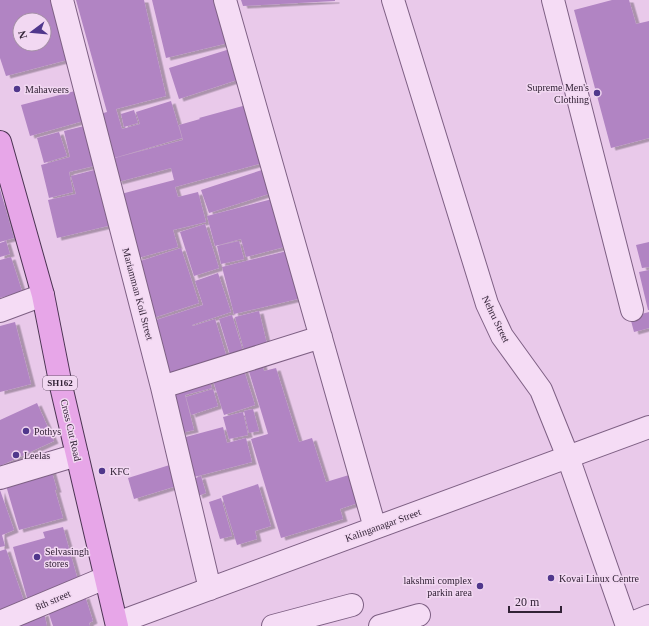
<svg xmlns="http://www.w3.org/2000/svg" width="649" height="626" viewBox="0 0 649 626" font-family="Georgia,serif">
	<defs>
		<filter id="shadow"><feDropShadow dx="4.5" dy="2.5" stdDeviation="0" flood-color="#0004"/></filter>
	</defs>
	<rect width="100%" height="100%" fill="#e9c9ea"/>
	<path fill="#b184c3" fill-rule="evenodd" filter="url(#shadow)" d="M0 0H54L67 60 6 76 0 58ZM20 20H44V44H20Z
		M76 0H144L166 96 116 109 122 129 140 124 136 112 171 101 182 138 114 158 100 114 107 112Z
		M152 0H216L228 43 166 58Z
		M241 0H335V1L243 6Z
		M612 0H629L636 24 649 21V138L611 148 574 10Z
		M230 49 240 79 179 99 169 68Z
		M75 91 83 121 30 136 21 105Z
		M250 104 266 162 175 187 178 197 198 192 206 222 173 230 178 247 138 258 121 194 174 180 171 168 118 182 111 159 183 140 179 125 200 119 199 118Z
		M134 110 138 123 124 127 121 114Z
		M92 124 102 164 69 172 73 192 49 198 41 165 70 157 64 131Z
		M59 132 67 156 44 163 37 138Z
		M271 167 278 191 209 213 201 190Z
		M102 168 116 224 57 238 48 200 76 194 71 176Z
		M0 189 14 238 0 242Z
		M280 197 292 245 246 257 241 239 215 246 207 216Z
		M205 224 219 268 194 276 180 232Z
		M6 241 10 254 0 257V243Z
		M239 241 244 259 221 264 217 246Z
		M649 242V267L642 268 636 245Z
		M181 248 199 303 153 318 134 263Z
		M295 249 306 297 234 314 222 267Z
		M11 257 22 291 0 298V260Z
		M649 270V310H648L639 272Z
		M218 273 231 312 192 325 193 326 215 319 228 361 166 376 153 321 203 305 195 281Z
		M259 311 267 344 244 350 235 317Z
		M649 312V328L634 332 630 317Z
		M232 315 243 351 230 355 219 319Z
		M15 322 31 384 0 392V326Z
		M261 360 264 371 276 368 299 442 312 438 326 482 349 475 358 503 340 509 343 519 281 538 251 439 268 434 247 365Z
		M242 364 255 405 224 415 211 374Z
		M209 379 212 388 185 395 194 430 181 433 169 390Z
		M213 389 218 406 191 415 186 397Z
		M37 403 54 441 0 466V420Z
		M253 409 259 431 249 433 244 411Z
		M243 412 248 435 229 439 223 417Z
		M223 427 227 443 246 438 252 462 194 477 182 438Z
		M176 463 183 484 134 499 128 478Z
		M51 469 57 490H55L63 518 19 530 5 482Z
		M201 476 206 493 198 496 193 479Z
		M258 484 271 526 255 531 257 539 237 545 222 496Z
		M0 490 14 530 2 535 5 546 0 547Z
		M221 498 232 536 220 539 209 502Z
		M63 527 79 584 27 598 13 547 45 538 43 532Z
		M6 549 26 607 0 616V551Z
		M85 596 93 621 89 623 90 626H53L47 608Z
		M44 613 47 626H16Z"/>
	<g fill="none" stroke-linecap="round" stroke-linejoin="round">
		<defs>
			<path id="minor" d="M62 0 162 387 210 589
				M225 0 375 528
				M393 0 487 304 502 336 541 390 568 457 627 626
				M553 0 632 310
				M0 311 43 295
				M162 387 321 337
				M0 478 77 455
				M0 622 105 578
				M117 623 649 427
				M627 625 649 616
				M273 626 352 605
				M380 626 419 615"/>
			<path id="major" d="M0 142 43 295 61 386 117 626"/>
		</defs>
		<use href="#minor" stroke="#7e6084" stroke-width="24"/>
		<use href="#major" stroke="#4b3352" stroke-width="24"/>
		<use href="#minor" stroke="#f5dcf5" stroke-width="22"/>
		<use href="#major" stroke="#e7a6e8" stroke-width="22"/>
	</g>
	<g fill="#50378c" stroke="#f2d8f2" stroke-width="1.5">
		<circle cx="17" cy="89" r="4"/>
		<circle cx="597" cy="93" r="4"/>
		<circle cx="26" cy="431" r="4"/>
		<circle cx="16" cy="455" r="4"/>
		<circle cx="102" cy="471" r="4"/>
		<circle cx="37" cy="557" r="4"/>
		<circle cx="551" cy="578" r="4"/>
		<circle cx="480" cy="586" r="4"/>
	</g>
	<g text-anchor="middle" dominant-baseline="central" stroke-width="3" stroke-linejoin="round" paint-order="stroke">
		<rect fill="#f2d8f2" stroke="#6c596e" stroke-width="1" x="43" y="376" width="34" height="14" rx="3"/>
		<g font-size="9" font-weight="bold" fill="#322236">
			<text x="60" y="383">SH162</text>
		</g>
		<g font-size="10" fill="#322236" stroke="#f2d8f2" text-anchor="start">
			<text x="589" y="87" text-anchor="end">Supreme Men's<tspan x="589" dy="12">Clothing</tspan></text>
			<text x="25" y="89">Mahaveers</text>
			<text x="34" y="431">Pothys</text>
			<text x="24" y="455">Leelas</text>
			<text x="110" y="471">KFC</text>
			<text x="45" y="551">Selvasingh<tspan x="45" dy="12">stores</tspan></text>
			<text x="559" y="578">Kovai Linux Centre</text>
			<text x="472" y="580" text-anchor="end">lakshmi complex<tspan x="472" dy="12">parkin area</tspan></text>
		</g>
		<g font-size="10" fill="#322236" stroke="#f2d8f2">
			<text transform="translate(138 294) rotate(75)">Mariamman Koil Street</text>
			<text transform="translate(496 319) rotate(64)">Nehru Street</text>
			<text transform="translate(71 430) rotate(77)">Cross Cut Road</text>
			<text transform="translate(383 525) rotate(-20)">Kalinganagar Street</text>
			<text transform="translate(53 600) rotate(-23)">8th street</text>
		</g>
	</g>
	<g transform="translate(32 32) rotate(254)"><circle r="19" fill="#f2d8f2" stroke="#a58fa7"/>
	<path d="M0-3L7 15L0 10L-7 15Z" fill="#50378c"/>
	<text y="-6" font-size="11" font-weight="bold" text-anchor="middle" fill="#322236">N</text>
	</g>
	<path d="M509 606v6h52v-6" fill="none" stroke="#322236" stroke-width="2"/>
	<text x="515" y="606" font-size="12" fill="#322236" stroke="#f2d8f2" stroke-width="3" paint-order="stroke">20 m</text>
</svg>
